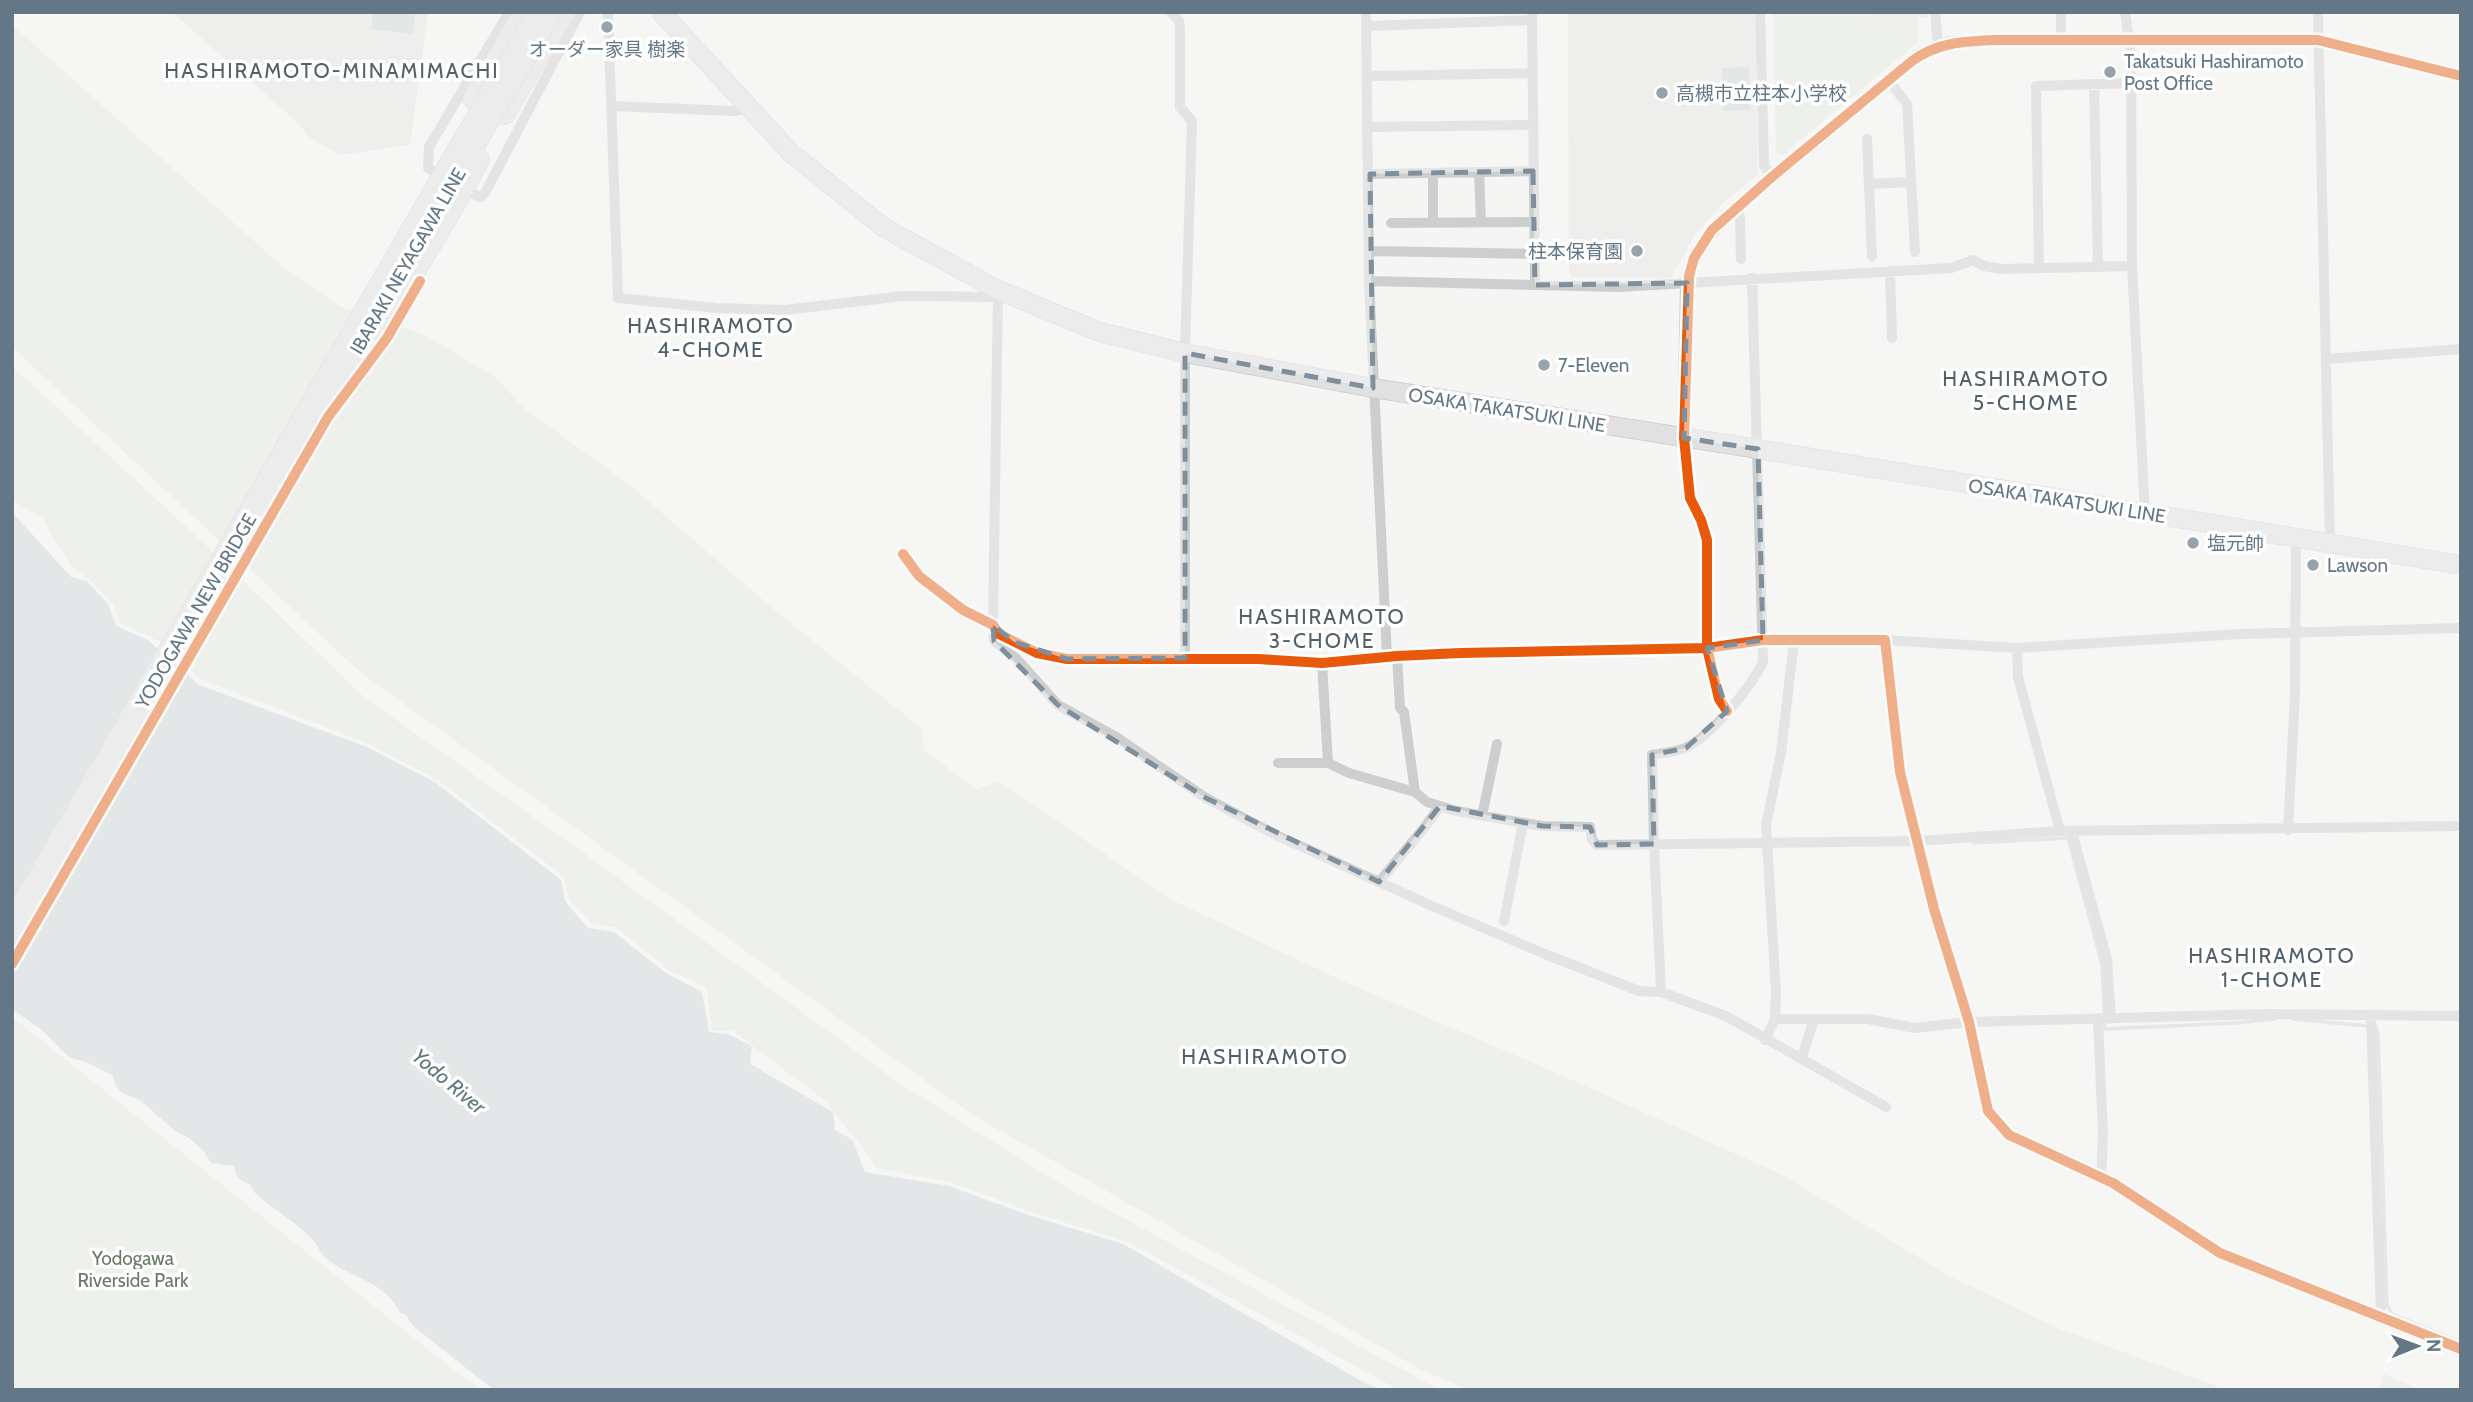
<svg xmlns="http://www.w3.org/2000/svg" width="2473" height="1402" viewBox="0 0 2473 1402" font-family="Cabin,'Noto Sans JP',sans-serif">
	<rect width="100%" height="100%" fill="#f5f5f4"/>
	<path fill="#e4e5e5" d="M172 12H428L410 145 340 155 309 137 298 123Z
		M1568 12H1755L1758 174 1722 204 1694 236 1671 278 1572 277 1569 273Z
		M1868 12H1928V17L1868 19Z"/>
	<path fill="#e5e8e2" d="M1773 12H1868L1869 19 1917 17 1918 42 1783 155 1776 153Z
		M12 25 282 266 339 306 423 334 495 377 525 409 627 483 783 617 922 729 924 750 976 789 999 782 1174 901 1345 982 1552 1071 1782 1175 1951 1277 2060 1329 2227 1390H1468L1420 1369 971 1114 360 672 12 347Z
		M12 366 209 548 364 697 567 841 902 1085 1057 1182 1440 1390H1399L1130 1243 1032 1212 950 1182 876 1168 868 1154 843 1124 827 1102 733 1031 712 1030 707 988 669 970 616 927 592 924 570 900 563 876 438 780 369 744 199 678 161 642 120 623 114 606 93 583 71 566 43 519 14 501 12 493Z
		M12 1017 450 1367 483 1390H12Z
		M2384 1374 2420 1390H2379Z"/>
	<path fill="#cdd6d8" d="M373 12H415L413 34 371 29Z
		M1749 67 1750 110 1723 111 1722 68Z
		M12 512 71 577 87 581 108 604 116 626 148 640 199 685 367 747 436 783 561 880 565 901 588 928 614 932 666 973 702 992 709 1032 728 1034 752 1046 750 1064 833 1112 835 1130 853 1140 865 1172 949 1186 1022 1213 1123 1244 1363 1382 1382 1390H494L413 1326 405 1314 400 1313C385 1281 352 1279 327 1259 321 1254 317 1244 311 1238 294 1221 273 1209 255 1193L250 1184C239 1182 236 1176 234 1166L211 1163 203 1150 189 1138 175 1131 140 1100 122 1093 116 1086 112 1075 91 1064 69 1057 43 1031 12 1009Z"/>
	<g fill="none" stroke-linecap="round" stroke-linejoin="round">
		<path stroke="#cdd6d8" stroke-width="3.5" d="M1973 843 2068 838 2102 964 2105 1029 2235 1023 2274 1019
			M2292 1019 2368 1026
			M2376 1027 2378 1034 2387 1305 2392 1314 2461 1342"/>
		<defs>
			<path id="primary" d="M661 12 791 153 883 227 998 290 1100 332 1185 353 1373 388 1758 449 2461 565
				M472 99 523 12
				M505 115 566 12
				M369 349 451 213
				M12 921 427 201
				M12 946 439 208"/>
		</defs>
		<use href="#primary" stroke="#d0d1d2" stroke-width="20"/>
		<path stroke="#cdcfcf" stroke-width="10" d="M608 12 618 298 717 308 785 310 903 296 997 297
			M1171 12 1179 21 1180 28V107L1192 121 1185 353V658
			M1366 12 1369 281 1387 657
			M1532 12 1535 285
			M1760 12 1764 166 1773 176
			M1935 12 1938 46
			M2061 12V40
			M2125 12 2131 55 2132 266 2145 514
			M2318 12 2330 544
			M1367 26 1532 20
			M2318 40 2461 76
			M1368 76 1533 73
			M1888 80 1907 104 1915 252
			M2094 84 2098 267
			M612 106 734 111 749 108
			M1369 127 1532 125
			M1867 139 1872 256
			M1479 172 1481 222
			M1433 173V223
			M1370 174 1533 171
			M444 178 428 168 429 147 509 12
			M1869 184 1911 182
			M461 188 480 197 485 193 580 12
			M1736 208 1740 217 1741 259
			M1391 223 1534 222
			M1370 251 1535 254
			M2039 267 2036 86 2132 83
			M1890 271 1892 338
			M1369 281 1619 287 1951 268 1973 260 1984 266 2002 269 2132 266
			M998 290 993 625 994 641 1017 659 1058 705 1116 737 1206 798 1276 835 1432 906 1545 954 1639 991 1661 992 1726 1016 1886 1107
			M2326 359 2461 349
			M1684 438C1686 457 1685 478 1690 497 1694 512 1705 525 1707 542 1712 597 1695 661 1727 711
			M903 554 919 576 963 610 993 625 999 634 1037 653 1067 659H1258L1322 663 1397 656 1460 653 1707 648 1763 640H1885L1900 772 1934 909 1969 1022 1988 1111 2009 1135 2113 1183 2220 1253 2461 1349
			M1885 640 2017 648 2240 634 2461 628
			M2017 648 2018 677 2060 831
			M1397 656 1400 708 1404 712 1415 792 1427 802 1456 811 1542 826 1590 827 1592 840 1597 845 1918 841 2060 831 2461 826
			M1322 663 1328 763
			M1278 763H1328L1349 773 1415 792
			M1482 816 1497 744
			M2288 830 2295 695 2296 539
			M2072 832 2107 959 2111 1019
			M1379 882 1424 828 1440 806
			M1504 921 1523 823
			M1661 992 1654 844 1652 755C1662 753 1676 752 1685 748 1712 736 1750 688 1763 662L1752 278
			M2371 1015 2381 1316
			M1775 1019H1868L1915 1028 1969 1022 2267 1014 2461 1016
			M2098 1020 2103 1135 2101 1177
			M1765 1040 1775 1019 1776 992 1766 825 1781 753 1794 640
			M1802 1057 1814 1019"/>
		<path stroke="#cdcfcf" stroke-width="14" d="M1684 438 1687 283C1693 250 1712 230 1736 208L1919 55 1949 43 1997 40H2318"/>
		<use href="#primary" stroke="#e1e1e2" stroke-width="18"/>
		<defs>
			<path id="primary-bridge" d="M427 201 537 12
				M439 208 553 12
				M451 213 481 158"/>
		</defs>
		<use href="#primary-bridge" stroke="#d0d1d2" stroke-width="20" stroke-linecap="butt"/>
		<use href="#primary-bridge" stroke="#e1e1e2" stroke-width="18"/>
		<defs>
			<path id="cycleway" d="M903 554 919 576 963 610 993 625 999 634 1037 653 1067 659H1258L1322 663 1397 656 1460 653 1707 648 1763 640H1885L1900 772 1934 909 1969 1022 1988 1111 2009 1135 2113 1183 2220 1253 2461 1349
				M1727 711 1719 699 1707 648V540L1701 520 1690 498 1684 438 1689 276 1694 258 1712 230 1773 176 1912 61C1938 42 1965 41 1997 40H2318L2461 76
				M12 964 328 417 387 338 420 281"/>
		</defs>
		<use href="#cycleway" stroke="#fff" stroke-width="15"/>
		<use href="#cycleway" stroke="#e8590c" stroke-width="10"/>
	</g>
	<path d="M0 0H2473V1402H0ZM1533 171 1535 285 1687 283 1684 438 1758 449 1763 640 1707 648 1727 711 1686 748 1652 755 1654 844 1597 845 1590 827 1542 826 1440 806 1379 882 1206 798 1058 705 994 641 993 625 1014 642 1067 659 1185 658V353L1373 388 1370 174Z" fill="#f5f5f4" fill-opacity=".55" fill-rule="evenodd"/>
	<path fill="none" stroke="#7f8f9b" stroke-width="5" stroke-dasharray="14 9" stroke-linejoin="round" d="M1533 171 1535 285 1687 283 1684 438 1758 449 1763 640 1707 648 1727 711 1686 748 1652 755 1654 844 1597 845 1590 827 1542 826 1440 806 1379 882 1206 798 1058 705 994 641 993 625 1014 642 1067 659 1185 658V353L1373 388 1370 174Z"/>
	<g fill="#96a3ac" stroke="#fff" stroke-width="2.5">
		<circle cx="607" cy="27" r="7"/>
		<circle cx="2110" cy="72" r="7"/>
		<circle cx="1662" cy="93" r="7"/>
		<circle cx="1637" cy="251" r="7"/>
		<circle cx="1544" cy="365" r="7"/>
		<circle cx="2193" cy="543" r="7"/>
		<circle cx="2313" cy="565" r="7"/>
	</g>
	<g text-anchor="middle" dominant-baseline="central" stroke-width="7" stroke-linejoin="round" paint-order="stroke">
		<g font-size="19" fill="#637786" stroke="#fff" text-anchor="start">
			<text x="607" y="49" text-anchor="middle">オーダー家具 樹楽</text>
			<text x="2124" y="61">Takatsuki Hashiramoto<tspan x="2124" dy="22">Post Office</tspan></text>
			<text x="1676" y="93">高槻市立柱本小学校</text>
			<text x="1623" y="251" text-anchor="end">柱本保育園</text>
			<text x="1558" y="365">7-Eleven</text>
			<text x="2207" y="543">塩元帥</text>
			<text x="2327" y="565">Lawson</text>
		</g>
		<g font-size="19" fill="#637786" stroke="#fff">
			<text transform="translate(408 261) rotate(-60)">IBARAKI NEYAGAWA LINE</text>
			<text transform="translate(1507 410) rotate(9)">OSAKA TAKATSUKI LINE</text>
			<text transform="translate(2067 501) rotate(9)">OSAKA TAKATSUKI LINE</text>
			<text transform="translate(196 611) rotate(-60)">YODOGAWA NEW BRIDGE</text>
		</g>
		<g font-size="19" fill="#697c63" stroke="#fff">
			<text x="133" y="1258">Yodogawa<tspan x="133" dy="22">Riverside Park</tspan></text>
		</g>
		<g font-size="21" letter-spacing="2" fill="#52606a" stroke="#fff">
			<text x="332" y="70">HASHIRAMOTO-MINAMIMACHI</text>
			<text x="711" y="325">HASHIRAMOTO<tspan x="711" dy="24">4-CHOME</tspan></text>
			<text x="2026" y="378">HASHIRAMOTO<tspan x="2026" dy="24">5-CHOME</tspan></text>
			<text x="1322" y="616">HASHIRAMOTO<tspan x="1322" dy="24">3-CHOME</tspan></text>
			<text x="2272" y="955">HASHIRAMOTO<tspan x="2272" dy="24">1-CHOME</tspan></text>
			<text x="1265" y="1056">HASHIRAMOTO</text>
		</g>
		<g font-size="21" font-style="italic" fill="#5f7a82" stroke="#fff">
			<text transform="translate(449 1081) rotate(40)">Yodo River</text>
		</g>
	</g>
	<rect width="2473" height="1402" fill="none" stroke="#637786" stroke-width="28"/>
	<g transform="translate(2417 1346) rotate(89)" stroke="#ffffff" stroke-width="5" paint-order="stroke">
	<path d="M0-5L12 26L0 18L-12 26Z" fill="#637786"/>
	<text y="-10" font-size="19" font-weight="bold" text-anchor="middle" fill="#637786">N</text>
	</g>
</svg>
